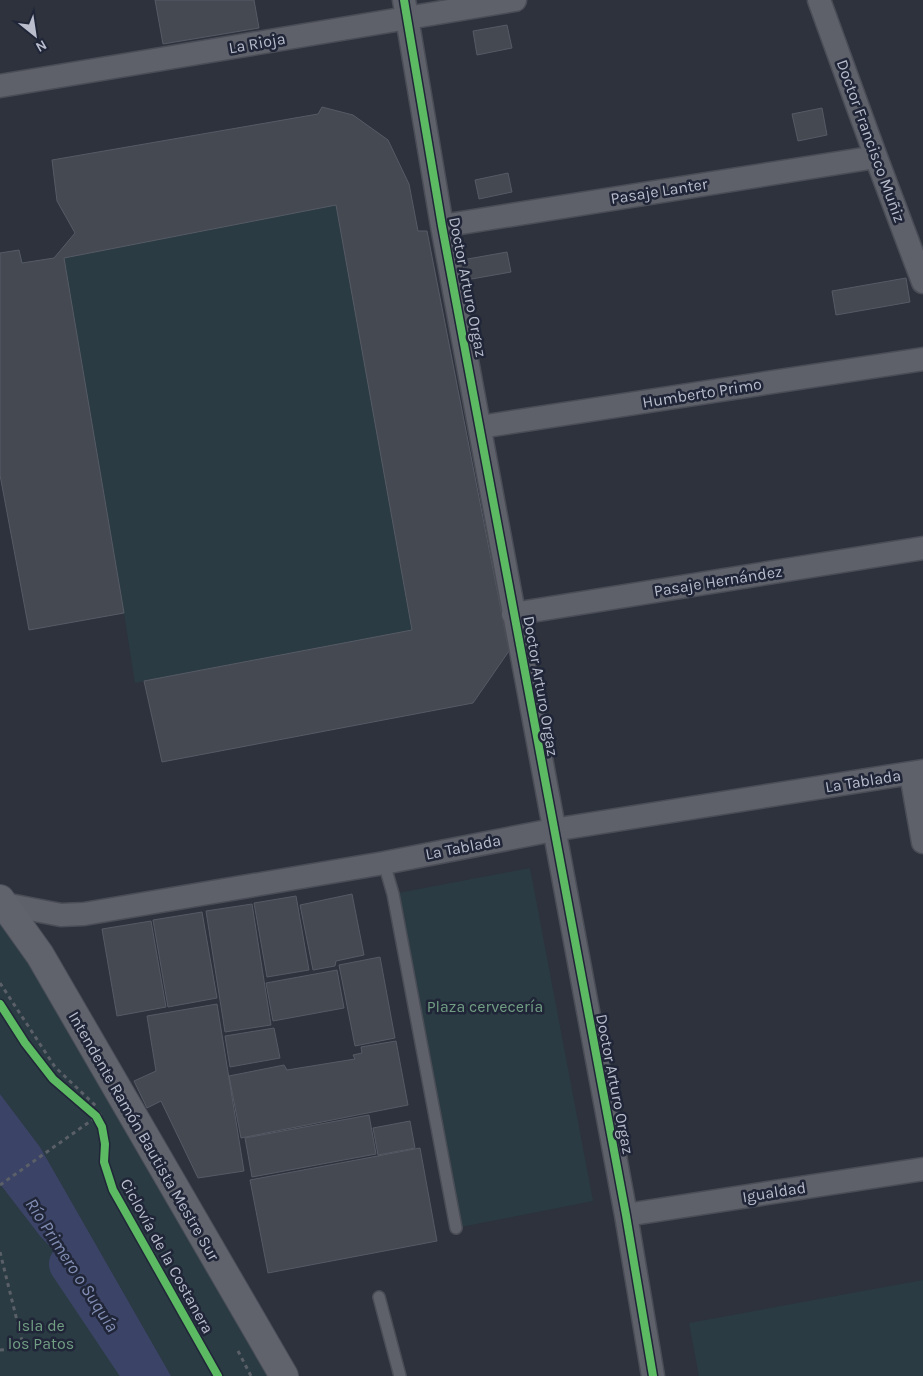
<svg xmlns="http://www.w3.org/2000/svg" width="923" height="1376" viewBox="0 0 923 1376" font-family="Karla,sans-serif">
	<rect width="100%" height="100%" fill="#2d323d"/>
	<path fill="#2a3b43" d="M322 107 409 184 418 231H427L509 651 473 703 162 762 144 681 135 683 124 613 29 630 0 475V253L19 250 23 263 54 258 75 233 57 201 52 160 318 114Z
		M530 868 593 1201 456 1228 393 894Z
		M0 899 284 1376H171L40 1147 0 1094Z
		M0 1184 40 1236 57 1254 67 1276 74 1304 110 1314 102 1334 127 1376H0Z
		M923 1280V1376H699L689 1323Z"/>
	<path fill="#3b4466" d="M0 1094 40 1147 171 1376H127L102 1334 110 1314 74 1305 67 1276 57 1254 40 1236 0 1184Z"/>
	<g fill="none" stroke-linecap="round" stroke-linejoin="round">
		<path stroke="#3b4466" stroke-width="42" d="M70 1264 145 1376"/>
	</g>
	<path fill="#454952" stroke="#565a64" d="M155 0H254L259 28 163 44Z
		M507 25 512 48 477 55 473 31Z
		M322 107 353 115 388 140 409 184 418 231H427L509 651 473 703 162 762 144 681 412 630 336 205 64 258 124 613 29 630 0 475V253L19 250 22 263 54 258 75 233 57 201 52 160 318 114Z
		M822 108 827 135 798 141 792 114Z
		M508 173 512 192 479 199 475 180Z
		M507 252 511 272 466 280 462 260Z
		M906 278 910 302 836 315 832 291Z
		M352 894 364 955 336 961 335 966 313 970 300 905Z
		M296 896 309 970 267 977 254 903Z
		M252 904 271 1025 225 1032 206 911Z
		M202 912 217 998 168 1007 153 920Z
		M151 921 166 1007 117 1016 102 929Z
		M380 957 395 1038 355 1046 339 965Z
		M337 970 344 1008 273 1021 266 983Z
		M217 1004 244 1171 198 1178 161 1101 147 1108 134 1081 156 1071 147 1016Z
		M274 1028 280 1058 230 1067 225 1036Z
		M396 1041 408 1105 241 1138 229 1076 284 1065 287 1070 355 1059 353 1055 362 1053 361 1047Z
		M369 1115 376 1154 252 1177 245 1138Z
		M410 1121 415 1148 378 1155 373 1128Z
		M420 1148 437 1241 268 1273 250 1180Z"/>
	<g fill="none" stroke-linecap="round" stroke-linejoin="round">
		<defs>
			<path id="lane" d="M384 863 393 894 456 1228
				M379 1297 400 1376"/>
			<path id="street" d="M404 0 442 226 626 1215 653 1376
				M819 0 876 157 923 282
				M0 86 515 0
				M442 226 876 157
				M480 427 923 359
				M513 614 923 548
				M911 774 923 842
				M4 904 61 915 84 914 384 863 553 830 923 771
				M626 1215 923 1169"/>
			<path id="primary" d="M0 899 40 955 284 1376"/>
		</defs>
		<use href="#lane" stroke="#4a4d56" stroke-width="14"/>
		<use href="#street" stroke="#4a4d56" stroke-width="25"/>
		<use href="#primary" stroke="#4b4f59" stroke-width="30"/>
		<path stroke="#5b5f67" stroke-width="3" stroke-dasharray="4 4" stroke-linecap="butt" d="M0 983 55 1067 96 1106
			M0 1185 102 1113
			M0 1252 24 1349 0 1350
			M238 1351 251 1376"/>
		<use href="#lane" stroke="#5e616a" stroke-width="11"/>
		<use href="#street" stroke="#5e616a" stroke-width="22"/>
		<use href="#primary" stroke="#61636c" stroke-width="28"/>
		<defs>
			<path id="cycleway" d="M404 0 442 226 626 1215 653 1376
				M0 1004 25 1043 53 1079 96 1116 102 1127 105 1144 104 1162 113 1190 218 1376"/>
		</defs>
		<use href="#cycleway" stroke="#202638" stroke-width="11"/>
		<use href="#cycleway" stroke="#5cba63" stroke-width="8"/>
	</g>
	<g text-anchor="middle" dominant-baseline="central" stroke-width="5" stroke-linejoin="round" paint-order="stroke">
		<g font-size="16" fill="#b9bdcc" stroke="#202638">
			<text transform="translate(257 43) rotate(-10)">La Rioja</text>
			<text transform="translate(871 141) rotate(70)">Doctor Francisco Muñiz</text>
			<text transform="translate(659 191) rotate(-9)">Pasaje Lanter</text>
			<text transform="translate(468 287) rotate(79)">Doctor Arturo Orgaz</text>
			<text transform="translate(702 393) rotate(-9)">Humberto Primo</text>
			<text transform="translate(718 581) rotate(-9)">Pasaje Hernández</text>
			<text transform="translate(541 686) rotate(80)">Doctor Arturo Orgaz</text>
			<text transform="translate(863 781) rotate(-9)">La Tablada</text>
			<text transform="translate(463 847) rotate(-11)">La Tablada</text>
			<text transform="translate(615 1084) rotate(79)">Doctor Arturo Orgaz</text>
			<text transform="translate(144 1136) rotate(60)">Intendente Ramón Bautista Mestre Sur</text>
			<text transform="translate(774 1192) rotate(-9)">Igualdad</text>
			<text transform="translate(167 1256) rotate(61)">Ciclovía de la Costanera</text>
		</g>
		<g font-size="16" fill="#719d83" stroke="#202638">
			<text x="485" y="1006">Plaza cervecería</text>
			<text x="41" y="1325">Isla de<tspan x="41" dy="18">los Patos</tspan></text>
		</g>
		<g font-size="18" font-style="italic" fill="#818db3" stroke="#202638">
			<text transform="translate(72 1265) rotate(57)">Río Primero o Suquía</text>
		</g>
	</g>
	<g transform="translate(35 35) rotate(150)" stroke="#202638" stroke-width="4" paint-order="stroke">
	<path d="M0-4L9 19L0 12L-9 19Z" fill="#b9bdcc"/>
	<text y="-8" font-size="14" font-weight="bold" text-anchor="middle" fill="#b9bdcc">N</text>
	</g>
</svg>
